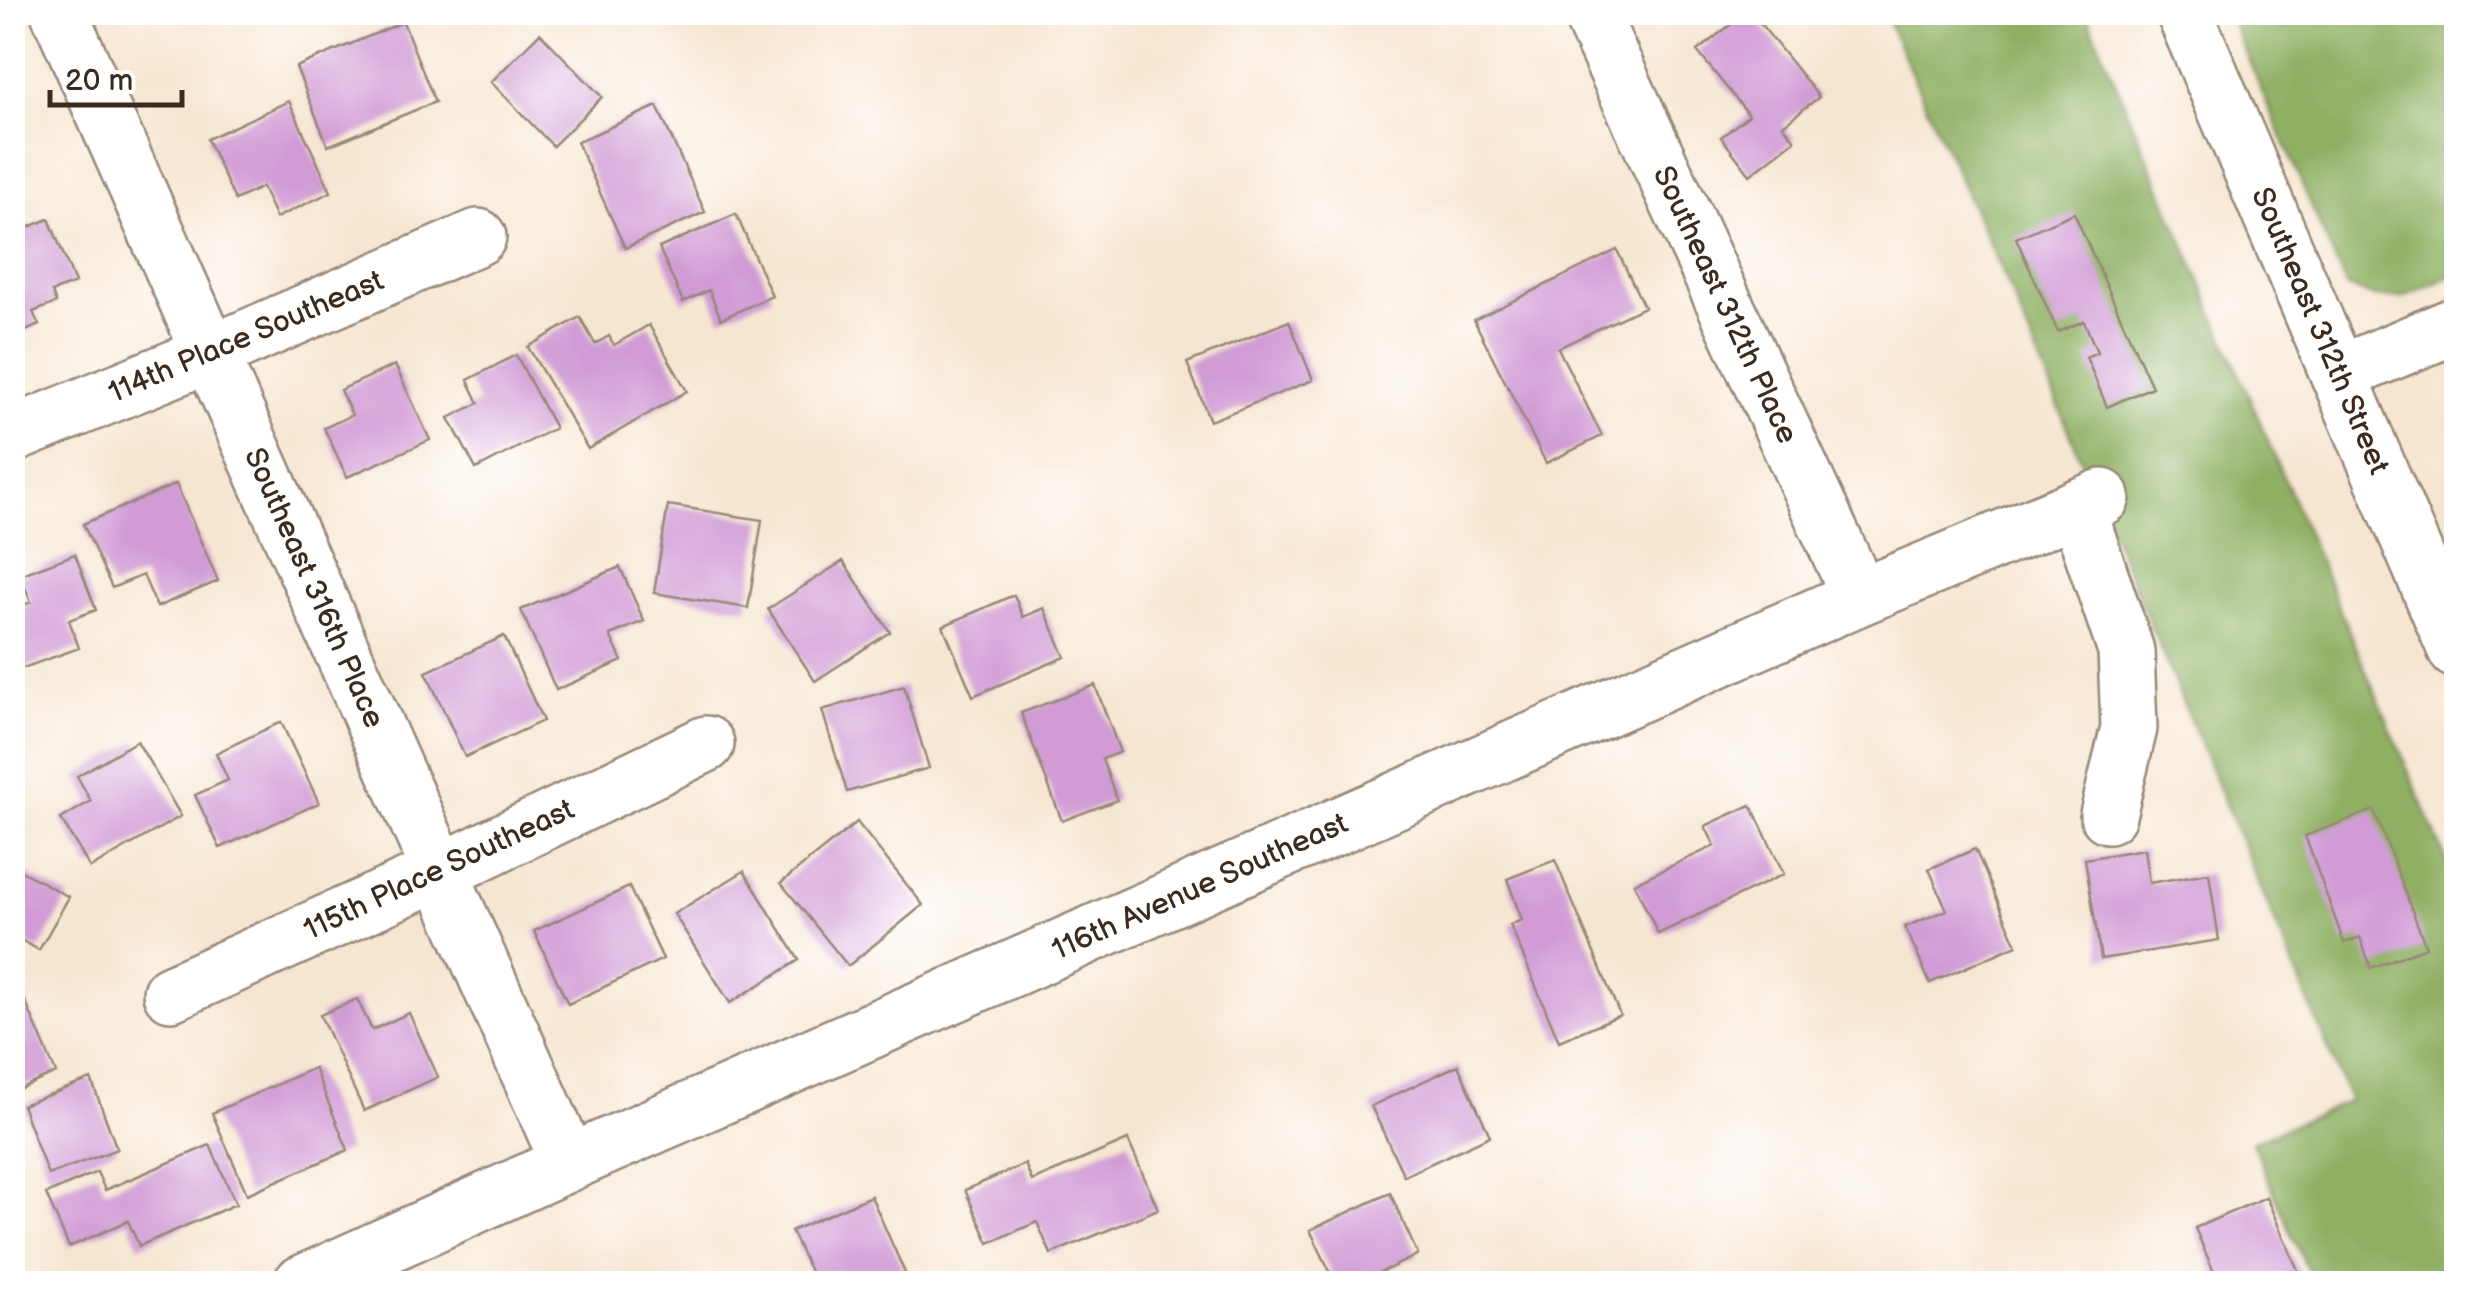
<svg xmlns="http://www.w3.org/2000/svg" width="2469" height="1296" viewBox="0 0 2469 1296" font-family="'Balsamiq Sans',sans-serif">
	<rect width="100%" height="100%" fill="#fff"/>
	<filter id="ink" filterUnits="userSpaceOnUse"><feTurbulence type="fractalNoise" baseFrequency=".01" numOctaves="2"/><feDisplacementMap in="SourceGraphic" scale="20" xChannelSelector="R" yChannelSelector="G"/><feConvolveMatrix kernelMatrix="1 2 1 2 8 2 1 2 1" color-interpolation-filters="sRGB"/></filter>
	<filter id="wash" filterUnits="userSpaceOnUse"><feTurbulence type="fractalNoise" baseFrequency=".0048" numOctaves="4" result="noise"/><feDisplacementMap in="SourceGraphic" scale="40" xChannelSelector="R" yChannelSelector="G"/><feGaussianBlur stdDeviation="2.25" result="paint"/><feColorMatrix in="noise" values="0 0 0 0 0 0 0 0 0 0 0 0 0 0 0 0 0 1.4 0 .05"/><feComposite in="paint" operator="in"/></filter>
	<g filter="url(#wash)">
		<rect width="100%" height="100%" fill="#f6e6d1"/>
		<path fill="#8fb064" stroke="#656d41" stroke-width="2.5" d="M1884 13H2086L2456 883V1283H2313L2252 1142 2350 1101 2002 271Z
			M2228 13H2443L2456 43V274L2401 298 2375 297 2346 286Z"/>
		<g id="blocks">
			<path fill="#d19cd5" d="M1747 12H1751L1819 97 1783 125 1795 140 1750 175 1721 137 1749 115 1697 51Z
				M403 22 435 102 328 146 296 67Z
				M540 33 602 97 553 146 491 82Z
				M289 101 331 192 276 218 262 187 235 200 207 139Z
				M657 106 705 212 625 248 577 142Z
				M2074 213 2152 387 2107 407 2086 357 2097 352 2084 321 2058 332 2016 238Z
				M12 214 20 231 49 219 75 283 52 292 56 303 33 312 39 325 12 337Z
				M736 214 772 296 721 319 709 290 683 302 659 248Z
				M1617 250 1644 307 1558 348 1602 436 1546 463 1474 320Z
				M580 317 595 344 609 336 614 345 649 325 687 391 588 449 528 347Z
				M1289 321 1313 380 1210 421 1187 363Z
				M516 355 555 428 476 469 449 418 479 403 468 380Z
				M395 365 430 440 347 477 324 428 352 415 340 390Z
				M176 484 218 581 157 607 143 575 112 588 83 524Z
				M668 505 762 520 748 608 654 593Z
				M75 554 96 610 69 620 79 648 12 672V609L31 602 20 575Z
				M843 561 890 632 815 681 768 609Z
				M620 567 644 621 610 635 622 661 556 690 521 610Z
				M1014 595 1023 617 1044 608 1065 657 973 696 943 626Z
				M504 636 543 721 465 757 426 672Z
				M1095 685 1120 752 1102 759 1117 800 1062 821 1021 713Z
				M904 686 929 768 847 792 822 710Z
				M281 722 319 803 220 848 195 795 228 780 216 753Z
				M137 741 181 816 90 868 61 819 91 801 77 776Z
				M1751 805 1784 874 1658 934 1634 883 1715 846 1705 826Z
				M2374 810 2426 947 2371 968 2360 937 2344 943 2305 836Z
				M857 822 923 905 848 966 781 883Z
				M1975 849 2017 945 1930 983 1905 927 1947 910 1929 869Z
				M2144 849 2149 883 2209 873 2219 940 2101 959 2085 859Z
				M1555 860 1620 1015 1559 1041 1510 925 1522 920 1507 879Z
				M12 866 69 897 39 950 12 935Z
				M744 871 799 960 730 1003 674 914Z
				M629 887 663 959 568 1004 534 931Z
				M17 982 56 1073 12 1092V984Z
				M357 999 372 1030 409 1013 438 1077 364 1111 320 1015Z
				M1458 1065 1490 1136 1404 1176 1371 1106Z
				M314 1068 348 1150 247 1194 212 1113Z
				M91 1079 117 1149 48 1175 22 1105Z
				M1128 1140 1158 1209 1051 1254 1037 1222 989 1243 965 1190 1025 1164 1032 1181Z
				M210 1145 236 1204 139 1246 128 1221 69 1247 46 1194 97 1172 105 1190Z
				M1390 1193 1418 1255 1356 1284H1336L1310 1230Z
				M871 1196 905 1273 881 1284H816L791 1231Z
				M2266 1197 2304 1284H2219L2195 1228Z"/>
		</g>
	</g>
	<g filter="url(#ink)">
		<use href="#blocks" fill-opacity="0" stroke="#988878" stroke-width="2.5"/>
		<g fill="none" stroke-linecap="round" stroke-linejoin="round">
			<defs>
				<path id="minor" d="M59 12 569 1163
					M1590 12 1860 597
					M2339 374 2456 325
					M12 435 210 354 478 237
					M2077 507 2126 651 2129 728 2108 815
					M171 993 440 872 706 744
					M301 1284 569 1163 1860 597 2102 497"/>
				<path id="major" d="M2184 12 2456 650"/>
			</defs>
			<use href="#minor" stroke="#988878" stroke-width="60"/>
			<use href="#major" stroke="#988878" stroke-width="60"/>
			<use href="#minor" stroke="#fff" stroke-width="55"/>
			<use href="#major" stroke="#fff" stroke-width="55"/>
		</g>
	</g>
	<g text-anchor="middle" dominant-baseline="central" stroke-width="10" stroke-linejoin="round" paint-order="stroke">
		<g font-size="30" fill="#3b2a1e" stroke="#fff">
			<text transform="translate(1725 305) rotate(65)">Southeast 312th Place</text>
			<text transform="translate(2320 331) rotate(67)">Southeast 312th Street</text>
			<text transform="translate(246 337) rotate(-23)">114th Place Southeast</text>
			<text transform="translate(314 588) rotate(66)">Southeast 316th Place</text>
			<text transform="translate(439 870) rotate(-25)">115th Place Southeast</text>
			<text transform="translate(1200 887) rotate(-24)">116th Avenue Southeast</text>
		</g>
	</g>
	<rect width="2469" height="1296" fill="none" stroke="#fff" stroke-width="50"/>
	<path d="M50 90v15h132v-15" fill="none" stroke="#3b2a1e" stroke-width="5"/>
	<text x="65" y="90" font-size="30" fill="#3b2a1e" stroke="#ffffff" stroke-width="8" paint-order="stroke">20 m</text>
</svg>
